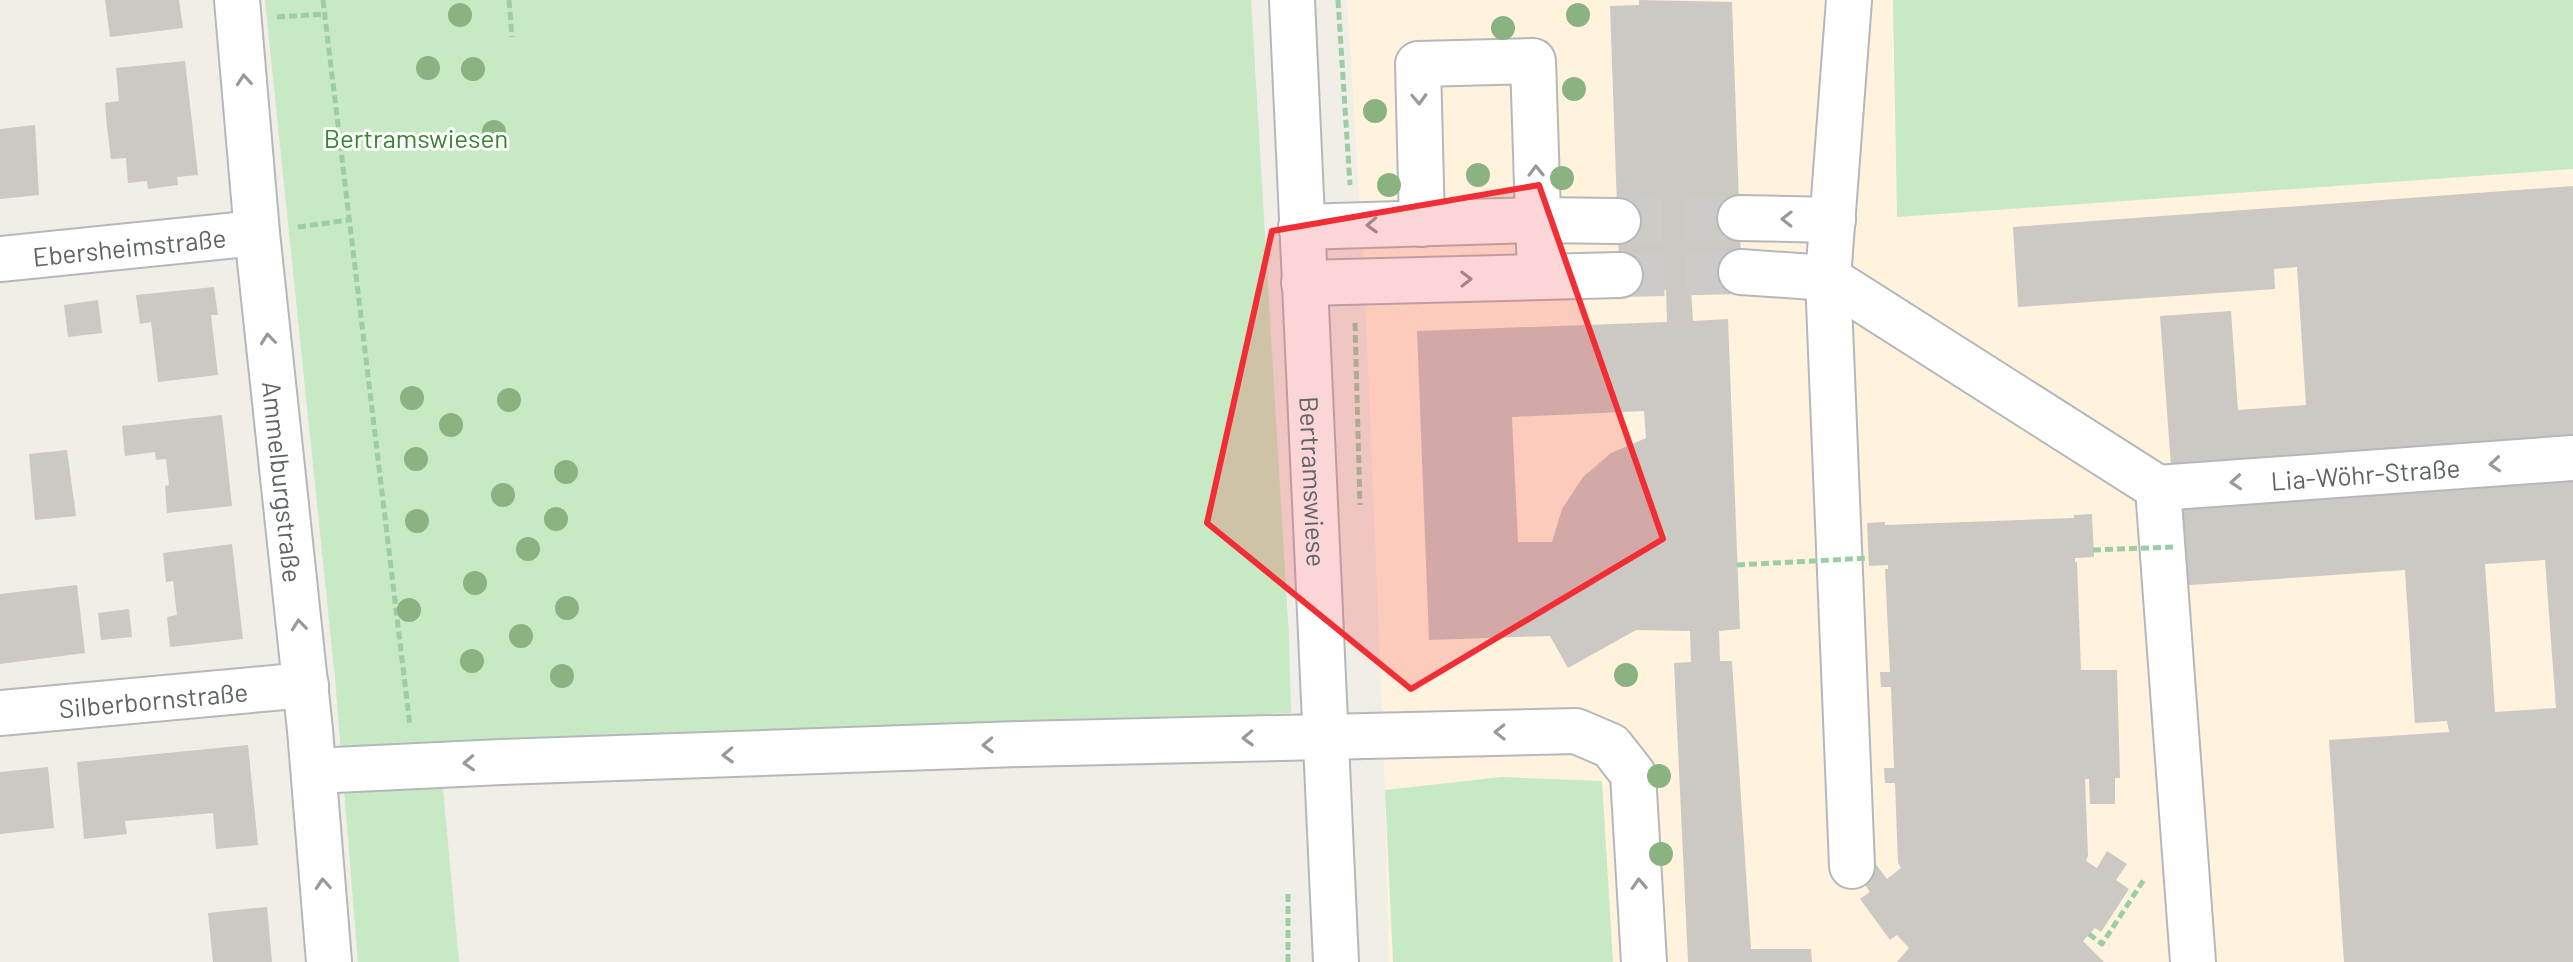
<svg xmlns="http://www.w3.org/2000/svg" width="2573" height="962" viewBox="0 0 2573 962" font-family="Barlow,sans-serif">
	<rect width="100%" height="100%" fill="#f1ede7"/>
	<path fill="#fff3de" d="M1347 0H1893L1898 217 2573 169V962H1389L1384 759 1365 293Z"/>
	<path fill="#c7e9c3" d="M265 0H1251L1289 638 1291 713 439 746 459 962H358L335 678Z
		M1893 0H2573V169L1897 217Z
		M1501 777 1602 781 1613 962H1393L1385 790Z"/>
	<path fill="#ccc8c3" fill-rule="evenodd" d="M105 0H179L183 28 110 37Z
		M1639 0 1732 2 1742 288 1691 289 1693 321 1728 319 1740 629 1719 631 1720 661H1732L1751 949H1811L1812 962H1688L1674 663 1691 662 1690 631 1636 630 1568 668 1550 636 1429 640 1417 331 1667 322 1666 290 1620 292 1610 6 1639 5ZM1644 411 1646 438 1611 453 1583 477 1562 509 1552 542H1518L1512 417Z
		M185 61 198 175 177 177 178 185 148 189 147 181 128 183 126 158 111 159 107 127 105 103 119 101 116 68Z
		M35 125 39 195 0 199V129Z
		M2573 186V437L2171 466 2160 316 2231 311 2238 410 2306 405 2297 267 2274 269 2275 289 2018 307 2013 227Z
		M214 287 218 315H211L218 375 158 382 151 322 140 324 136 295Z
		M98 300 102 333 68 337 64 305Z
		M222 415 232 506 167 513 165 486 169 485 166 459 156 460 155 452 125 456 122 426Z
		M67 450 76 516 35 520 29 454Z
		M2573 481V962H2344L2329 740 2449 732 2447 721 2415 723 2405 570 2176 586 2170 509ZM2545 560 2556 708 2495 712 2485 564Z
		M2092 514 2094 557 2075 558V562H2077L2081 670H2117L2120 778H2115V804H2090L2089 779H2085L2088 856 2086 861 2097 868 2107 851 2127 864 2116 880 2129 889 2101 932 2095 928 2083 941 2104 962H1897L1909 948 1897 935 1890 940 1860 899 1870 892 1858 875 1875 863 1887 879 1901 868 1898 863 1895 783H1885L1884 768H1894L1891 687H1881L1880 672H1890L1885 569H1888V565L1869 566 1867 523 1885 522V525L2074 518V515Z
		M232 544 243 639 170 647 167 617 177 615 173 581 166 582 163 553Z
		M77 585 85 653 0 664V594Z
		M129 609 132 637 101 640 98 613Z
		M248 745 258 845 216 849 213 813 125 821 127 834 84 839 77 762Z
		M48 767 54 828 0 834V772Z
		M267 907 272 962H213L208 913Z"/>
	<g fill="none" stroke-linecap="round" stroke-linejoin="round">
		<path stroke="#cccbc7" stroke-width="44" stroke-dasharray="44 22" stroke-linecap="butt" d="M1618 221 1740 218
			M1620 275 1741 272"/>
		<defs>
			<g id="minor">
				<path id="s1" d="M237 0 257 233 310 730 329 962"/>
				<path id="s2" d="M1292 0 1336 962"/>
				<path d="M1849 0 1828 278 1852 866"/>
				<path d="M1740 218 1833 220"/>
				<path d="M1422 224 1418 64 1533 61 1540 277"/>
				<path d="M1301 227 1538 220 1618 221"/>
				<path id="s3" d="M0 259 257 233"/>
				<path d="M1741 272 1828 278 2158 488 2193 962"/>
				<path d="M1304 283 1620 275"/>
				<path id="s4" d="M2158 488 2573 458"/>
				<path id="s5" d="M0 713 306 685"/>
				<path d="M314 771 501 762 1021 744 1576 731 1611 746 1633 774 1644 962"/>
			</g>
		</defs>
		<use href="#minor" stroke="#b4b8bc" stroke-width="48"/>
		<path stroke="#9ccea5" stroke-width="5" stroke-dasharray="8 4" stroke-linecap="butt" d="M323 0 410 726
			M509 0 512 37
			M1338 0 1350 185
			M277 17 324 14
			M298 227 349 220
			M1355 323 1360 505
			M2089 934 2102 944 2145 878
			M1288 962V892"/>
		<use href="#minor" stroke="#fff" stroke-width="44"/>
		<path stroke="#9ccea5" stroke-width="5" stroke-dasharray="8 4" stroke-linecap="butt" d="M2093 550 2173 547
			M1737 565 1869 558"/>
	</g>
	<g fill="#8bb382">
		<circle cx="460" cy="15" r="12"/>
		<circle cx="1578" cy="15" r="12"/>
		<circle cx="1503" cy="28" r="12"/>
		<circle cx="428" cy="68" r="12"/>
		<circle cx="473" cy="69" r="12"/>
		<circle cx="1574" cy="89" r="12"/>
		<circle cx="1375" cy="111" r="12"/>
		<circle cx="494" cy="132" r="12"/>
		<circle cx="1478" cy="175" r="12"/>
		<circle cx="1562" cy="178" r="12"/>
		<circle cx="1389" cy="185" r="12"/>
		<circle cx="412" cy="398" r="12"/>
		<circle cx="509" cy="400" r="12"/>
		<circle cx="451" cy="425" r="12"/>
		<circle cx="416" cy="459" r="12"/>
		<circle cx="566" cy="472" r="12"/>
		<circle cx="503" cy="495" r="12"/>
		<circle cx="556" cy="519" r="12"/>
		<circle cx="417" cy="521" r="12"/>
		<circle cx="528" cy="549" r="12"/>
		<circle cx="475" cy="583" r="12"/>
		<circle cx="567" cy="608" r="12"/>
		<circle cx="409" cy="610" r="12"/>
		<circle cx="521" cy="636" r="12"/>
		<circle cx="472" cy="661" r="12"/>
		<circle cx="1626" cy="675" r="12"/>
		<circle cx="562" cy="676" r="12"/>
		<circle cx="1659" cy="776" r="12"/>
		<circle cx="1661" cy="854" r="12"/>
	</g>
	<defs><path id="oneway-chevron" d="M-2-3.5L2.5 0L-2 3.5" fill="none" stroke-width="1.6" stroke-linecap="round" stroke-linejoin="round" transform="scale(2)"/></defs>
	<g stroke="#969a9d">
		<use href="#oneway-chevron" transform="translate(244 80) rotate(-95)"/>
		<use href="#oneway-chevron" transform="translate(1419 99) rotate(88)"/>
		<use href="#oneway-chevron" transform="translate(1536 171) rotate(-91)"/>
		<use href="#oneway-chevron" transform="translate(1787 219) rotate(-179)"/>
		<use href="#oneway-chevron" transform="translate(1372 225) rotate(178)"/>
		<use href="#oneway-chevron" transform="translate(1466 279) rotate(-1)"/>
		<use href="#oneway-chevron" transform="translate(268 339) rotate(-96)"/>
		<use href="#oneway-chevron" transform="translate(2495 464) rotate(176)"/>
		<use href="#oneway-chevron" transform="translate(2236 482) rotate(176)"/>
		<use href="#oneway-chevron" transform="translate(299 625) rotate(-96)"/>
		<use href="#oneway-chevron" transform="translate(1500 732) rotate(179)"/>
		<use href="#oneway-chevron" transform="translate(1248 738) rotate(178)"/>
		<use href="#oneway-chevron" transform="translate(988 745) rotate(178)"/>
		<use href="#oneway-chevron" transform="translate(728 755) rotate(178)"/>
		<use href="#oneway-chevron" transform="translate(469 763) rotate(177)"/>
		<use href="#oneway-chevron" transform="translate(323 884) rotate(-94)"/>
		<use href="#oneway-chevron" transform="translate(1639 884) rotate(-93)"/>
	</g>
	<path fill="#f12d36" fill-opacity="0.2" stroke="#f12d36" stroke-width="6" stroke-linejoin="round" d="M1539 185 1663 539 1411 689 1207 523 1272 231Z"/>
	<g text-anchor="middle" dominant-baseline="central" stroke-width="6" stroke-linejoin="round" paint-order="stroke">
		<g font-size="26" fill="#378430" stroke="#fff">
			<text x="416" y="137">Bertramswiesen</text>
		</g>
		<g font-size="26" fill="#5e6468" stroke="#fff">
			<text stroke="none"><textPath href="#s3" startOffset="130">Ebersheimstraße</textPath></text>
			<text stroke="none"><textPath href="#s4" startOffset="208">Lia-Wöhr-Straße</textPath></text>
			<text stroke="none"><textPath href="#s1" startOffset="484">Ammelburgstraße</textPath></text>
			<text stroke="none"><textPath href="#s2" startOffset="482">Bertramswiese</textPath></text>
			<text stroke="none"><textPath href="#s5" startOffset="154">Silberbornstraße</textPath></text>
		</g>
	</g>
</svg>
